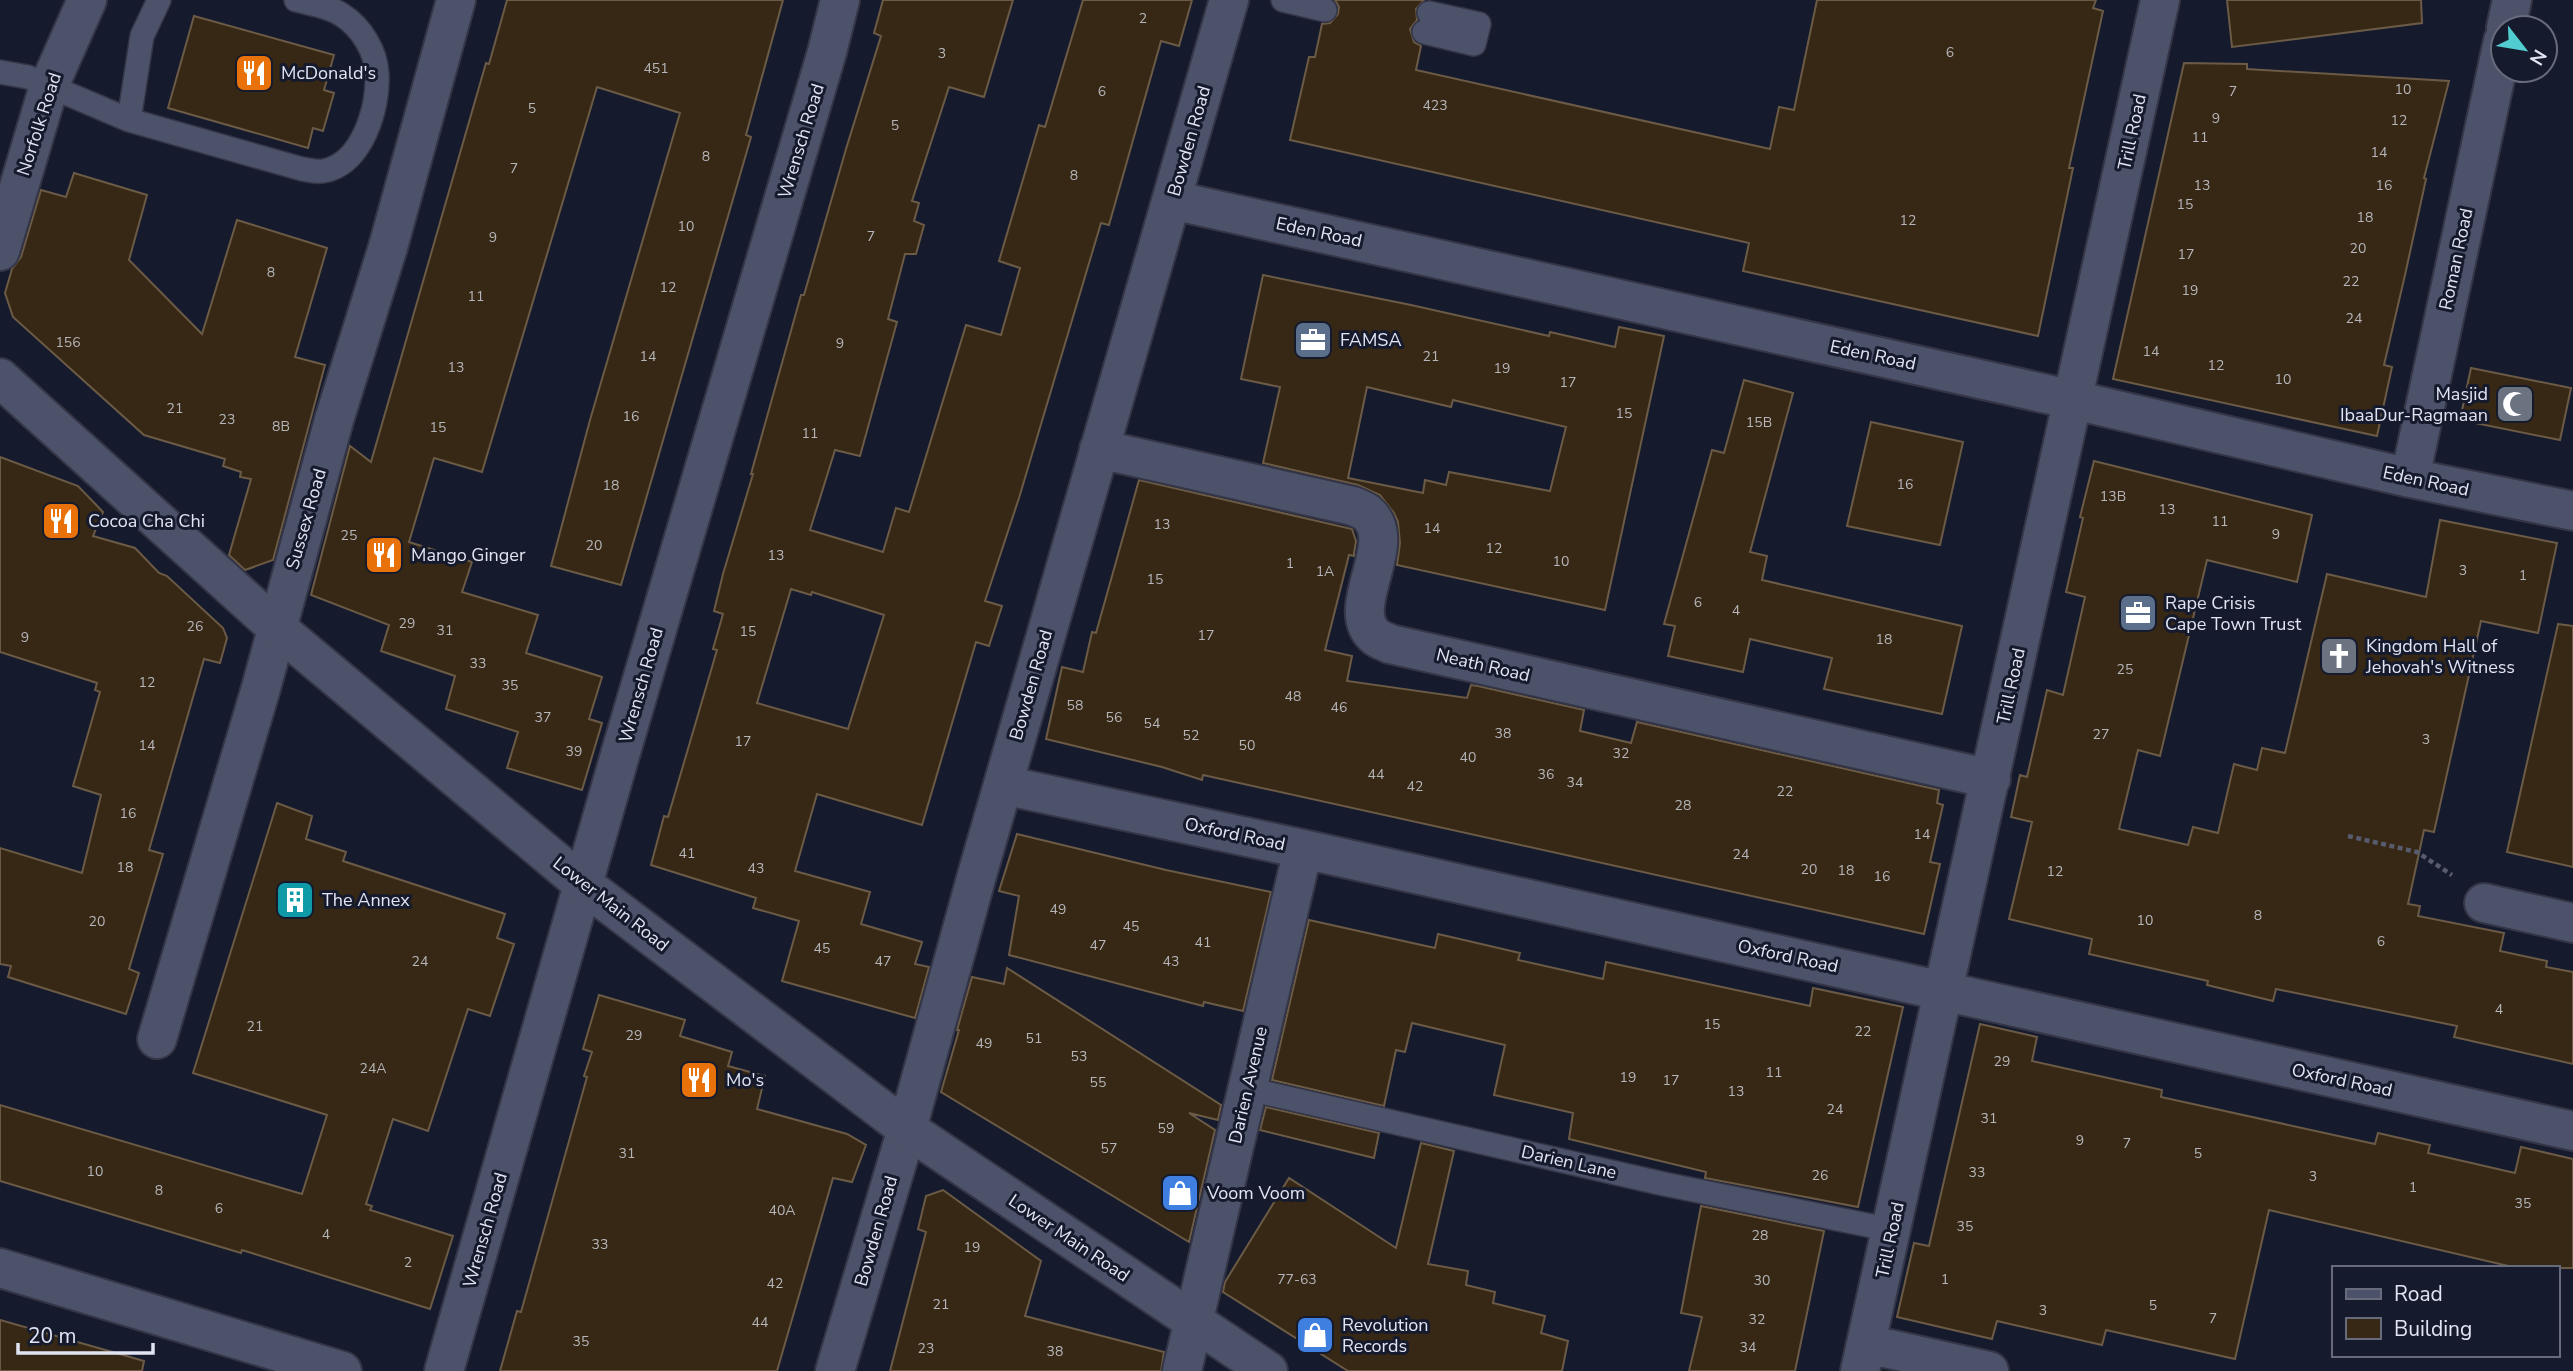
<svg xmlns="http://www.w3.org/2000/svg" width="2573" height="1371" viewBox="0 0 2573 1371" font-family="'Nunito Sans',sans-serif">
	<rect width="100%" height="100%" fill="#151a2d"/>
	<path fill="#362814" stroke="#6b5b46" stroke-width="2" fill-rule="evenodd" d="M507 0H783L746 135 751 137 621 585 551 566 590 420 680 113 597 87 482 472 434 458 409 542 472 562 462 592 538 615 526 653 602 677 589 719 602 723 582 790 507 768 518 732 446 709 455 676 381 651 389 625 311 595 350 446 371 462 486 63 489 64Z
		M883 0H1013L984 97 949 87 912 201 919 203 914 221 924 225 916 254H905L888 319 897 322 860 456 835 450 810 530 883 552 896 508 909 512 966 325 1001 335 1020 268 999 261 1039 125 1045 127 1083 0H1192L1179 46 1161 41 1109 225 1101 223 1019 498 985 601 1002 606 989 646 976 642 922 825 817 794 795 871 870 892 861 924 922 942 915 964 929 967 915 1018 782 981 799 921 753 908 756 898 651 865 664 816 668 817 717 650 713 649 723 614 714 611 723 574 753 474H751L801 295H804L846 149 881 36 874 33ZM791 589 811 595 812 592 884 615 848 729 757 703Z
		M1335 0H1424L1416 9 1417 20 1410 29 1414 42 1421 46 1416 70 1770 149 1779 107 1794 110 1817 0H2096L2093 8 2103 11 2069 168H2073L2038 336 1743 271 1749 243 1290 140 1309 57H1315L1322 24 1330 23 1338 14 1339 7Z
		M2227 0H2421L2422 23 2232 47Z
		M194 16 334 55 324 90 334 93 323 131 313 128 308 148 168 108Z
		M2184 63 2247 64V69L2449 81 2424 178 2426 179 2405 275 2384 365 2392 367 2377 436 2113 379Z
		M74 173 147 195 129 260 202 334 237 220 327 248 295 357 325 365 273 560 245 570 229 555 251 479 240 477 241 472 223 466 225 459 144 435 13 317 5 293 12 269 21 257 41 190 66 197Z
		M1263 275 1411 305 1549 336 1550 332 1615 347 1619 327 1664 336 1605 610 1397 565 1400 543 1398 522 1394 513 1380 495 1358 485 1263 463 1280 387 1241 379ZM1367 387 1451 407 1453 400 1566 427 1550 491 1449 472 1446 485 1425 480 1423 493 1348 478Z
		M2471 368 2571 388 2560 440 2460 420Z
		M1744 380 1793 393 1750 552 1767 556 1762 580 1962 626 1942 714 1824 689 1832 658 1750 639 1743 672 1668 656 1675 626 1664 624 1712 450 1724 453Z
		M1871 422 1963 442 1940 545 1847 526Z
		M0 457 78 486 103 512 93 536 135 548 159 573 167 576 223 628 227 638 220 663 204 659 149 850 163 854 129 969 139 973 126 1014 8 977 11 966 0 964V848L82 873 101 795 73 786 100 692 95 690 97 683 0 652Z
		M2094 461 2312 515 2297 582 2207 560 2160 756 2138 750 2119 829 2188 845 2193 827 2218 833 2234 764 2257 770 2262 748 2285 753 2327 574 2426 597 2440 520 2557 543 2538 633 2481 621 2434 832 2424 830 2408 904 2420 906 2418 916 2504 933 2500 951 2547 961 2546 967 2573 972V1064L2454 1037 2457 1026 2276 989 2273 1001 2207 985 2208 981 2089 954 2092 939 2009 919 2032 822 2011 817 2020 775 2027 777 2047 690 2063 695 2085 597 2066 592 2083 518 2080 517Z
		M1139 480 1352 529 1356 541 1354 553V556L1349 555 1325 650 1352 656 1347 681 1467 698 1471 685 1478 686 1584 710 1580 731 1631 743 1637 722 1939 790 1937 803 1943 805 1930 862 1940 864 1924 934 1203 775 1202 780 1162 767 1046 739 1062 667 1083 672 1092 632 1096 633Z
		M2558 624 2573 626V867L2507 852Z
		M277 803 312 816 306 839 346 852 343 861 505 914 497 938 514 944 490 1016 468 1009 428 1131 393 1119 366 1204 372 1206 370 1210 453 1236 430 1309 242 1250 241 1253 0 1181V1105L302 1194 327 1115 193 1073Z
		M1017 834 1166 870 1271 892 1243 1011 1204 1002 1203 1006 1009 955 1019 896 999 891Z
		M1309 920 1435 948 1438 934 1520 953 1518 960 1603 979 1606 962 1810 1006 1813 988 1903 1007 1858 1207 1705 1178 1706 1172 1569 1139 1573 1113 1494 1095 1505 1045 1412 1023 1405 1052 1396 1050 1384 1106 1272 1080Z
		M1007 968 1221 1105 1218 1120 1189 1113 1215 1130 1189 1242 941 1092 959 1030H957L972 977 1004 984Z
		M599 995 685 1020 680 1036 732 1052 728 1066 765 1076 757 1109 847 1134 866 1145 852 1182 833 1178 777 1371H500L517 1311 521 1312 587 1077 584 1076 592 1052 583 1049Z
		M1980 1024 2037 1037 2032 1061 2162 1090 2161 1097 2375 1144 2378 1133 2430 1145 2428 1153 2515 1173 2521 1147 2573 1159V1268H2517L2269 1210 2235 1359 2106 1330 2102 1345 1997 1321 1992 1339 1897 1317 1914 1243 1929 1246Z
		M1266 1107 1379 1133 1374 1158 1260 1130Z
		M1421 1143 1454 1151 1428 1264 1468 1271 1466 1285 1495 1292 1493 1303 1545 1316 1541 1333 1568 1341 1562 1371H1348L1223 1292 1225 1282 1289 1178 1396 1248Z
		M943 1190 1041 1261 1025 1316 1164 1352 1161 1371H890L926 1232 918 1229 926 1196Z
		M1701 1206 1824 1231 1795 1371H1689L1702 1317 1681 1313Z
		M0 1320 144 1361 142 1371H0Z"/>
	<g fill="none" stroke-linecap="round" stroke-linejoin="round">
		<defs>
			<path id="lane" d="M1283 0 1325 10
				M1424 32 1474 44 1479 24 1429 13
				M0 72 28 77 129 120 302 169C309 170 317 172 323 171 362 165 379 107 377 74 376 51 361 27 342 15 329 6 311 4 296 0
				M129 120 142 36 159 0
				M1248 1089 1664 1184 1892 1230"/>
			<path id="street" d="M2506 28 2512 0
				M1172 200 2074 400 2410 478 2573 511
				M0 251 49 86 87 0
				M1099 449 1353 506C1357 508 1364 510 1367 513 1402 542 1341 609 1376 637 1380 640 1386 642 1390 644L1991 779
				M2410 478 2503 41
				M1003 785 1303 849 2573 1131
				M2484 903 2573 923
				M157 1039 261 688 334 420 388 247 456 0
				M0 1268 342 1371
				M1867 1344 1989 1371
				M444 1371 620 755 827 52 840 0
				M835 1371 907 1129 977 875 1229 0
				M1182 1371 1303 849
				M1860 1371 2160 0"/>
			<path id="secondary" d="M0 378 277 628 584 885 907 1129 1268 1371"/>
		</defs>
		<use href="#lane" stroke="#343546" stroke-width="26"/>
		<use href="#street" stroke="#343546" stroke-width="42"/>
		<use href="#secondary" stroke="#343546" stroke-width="42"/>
		<path stroke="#575b6d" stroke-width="4.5" stroke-dasharray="5 3.5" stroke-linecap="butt" d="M2348 836 2417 852 2452 875"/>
		<use href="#lane" stroke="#4c5269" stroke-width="23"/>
		<use href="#street" stroke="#4c5269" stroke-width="38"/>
		<use href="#secondary" stroke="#4c5269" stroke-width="38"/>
	</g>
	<defs>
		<symbol id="restaurant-square" viewBox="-11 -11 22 22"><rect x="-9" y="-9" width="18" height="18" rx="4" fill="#e8710a" stroke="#151a2d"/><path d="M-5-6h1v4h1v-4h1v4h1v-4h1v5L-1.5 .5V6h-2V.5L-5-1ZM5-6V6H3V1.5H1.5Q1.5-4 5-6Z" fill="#fff"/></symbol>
		<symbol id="office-square" viewBox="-11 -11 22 22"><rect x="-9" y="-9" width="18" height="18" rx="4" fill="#5c6f8a" stroke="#151a2d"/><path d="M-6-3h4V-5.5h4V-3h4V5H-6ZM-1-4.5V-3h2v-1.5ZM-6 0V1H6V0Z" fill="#fff"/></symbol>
		<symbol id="mosque-square" viewBox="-11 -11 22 22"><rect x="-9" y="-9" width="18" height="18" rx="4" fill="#6b7280" stroke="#151a2d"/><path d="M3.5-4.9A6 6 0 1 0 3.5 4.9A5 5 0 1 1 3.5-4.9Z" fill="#fff"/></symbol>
		<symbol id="church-square" viewBox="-11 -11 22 22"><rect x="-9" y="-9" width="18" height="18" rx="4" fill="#6b7280" stroke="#151a2d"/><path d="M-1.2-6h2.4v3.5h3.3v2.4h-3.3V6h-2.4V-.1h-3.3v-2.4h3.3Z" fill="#fff"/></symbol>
		<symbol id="building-square" viewBox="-11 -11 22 22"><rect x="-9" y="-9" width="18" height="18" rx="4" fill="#0f9aa8" stroke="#151a2d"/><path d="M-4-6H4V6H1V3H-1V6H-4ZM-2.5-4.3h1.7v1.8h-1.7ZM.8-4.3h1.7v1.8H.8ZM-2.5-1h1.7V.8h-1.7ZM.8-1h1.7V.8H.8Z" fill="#fff"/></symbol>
		<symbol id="shop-square" viewBox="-11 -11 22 22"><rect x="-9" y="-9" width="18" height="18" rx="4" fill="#3f7fe0" stroke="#151a2d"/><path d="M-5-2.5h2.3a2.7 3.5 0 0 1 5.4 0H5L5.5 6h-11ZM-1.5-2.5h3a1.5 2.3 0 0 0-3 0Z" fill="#fff"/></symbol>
	</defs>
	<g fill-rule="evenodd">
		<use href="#restaurant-square" x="232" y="51" width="44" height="44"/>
		<use href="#office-square" x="1291" y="318" width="44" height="44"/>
		<use href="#mosque-square" x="2493" y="382" width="44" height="44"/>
		<use href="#restaurant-square" x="39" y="499" width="44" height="44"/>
		<use href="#restaurant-square" x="362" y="533" width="44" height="44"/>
		<use href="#office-square" x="2116" y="591" width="44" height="44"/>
		<use href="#church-square" x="2317" y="634" width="44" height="44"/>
		<use href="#building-square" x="273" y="878" width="44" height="44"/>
		<use href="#restaurant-square" x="677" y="1058" width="44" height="44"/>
		<use href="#shop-square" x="1158" y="1171" width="44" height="44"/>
		<use href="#shop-square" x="1293" y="1313" width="44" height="44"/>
	</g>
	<g text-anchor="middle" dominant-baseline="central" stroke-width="6" stroke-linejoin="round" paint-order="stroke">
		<g font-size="14" fill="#b6b5ba">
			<text x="1143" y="18">2</text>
			<text x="1950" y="52">6</text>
			<text x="942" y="53">3</text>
			<text x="656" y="68">451</text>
			<text x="2403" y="89">10</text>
			<text x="1102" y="91">6</text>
			<text x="2233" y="91">7</text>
			<text x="1435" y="105">423</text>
			<text x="532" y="108">5</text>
			<text x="2216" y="118">9</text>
			<text x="2399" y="120">12</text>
			<text x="895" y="125">5</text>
			<text x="2200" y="137">11</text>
			<text x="2379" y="152">14</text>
			<text x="706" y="156">8</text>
			<text x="514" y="168">7</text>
			<text x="1074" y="175">8</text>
			<text x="2202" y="185">13</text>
			<text x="2384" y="185">16</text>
			<text x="2185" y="204">15</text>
			<text x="2365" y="217">18</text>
			<text x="1908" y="220">12</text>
			<text x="686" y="226">10</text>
			<text x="871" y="236">7</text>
			<text x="493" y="237">9</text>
			<text x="2358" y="248">20</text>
			<text x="2186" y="254">17</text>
			<text x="271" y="272">8</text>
			<text x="2351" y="281">22</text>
			<text x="668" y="287">12</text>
			<text x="2190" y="290">19</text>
			<text x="476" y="296">11</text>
			<text x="2354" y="318">24</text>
			<text x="68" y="342">156</text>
			<text x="840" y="343">9</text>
			<text x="2151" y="351">14</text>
			<text x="648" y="356">14</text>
			<text x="1431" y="356">21</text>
			<text x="2216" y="365">12</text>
			<text x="456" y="367">13</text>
			<text x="1502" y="368">19</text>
			<text x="2283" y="379">10</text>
			<text x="1568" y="382">17</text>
			<text x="175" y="408">21</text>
			<text x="1624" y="413">15</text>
			<text x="631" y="416">16</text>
			<text x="227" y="419">23</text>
			<text x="1759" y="422">15B</text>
			<text x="281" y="426">8B</text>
			<text x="438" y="427">15</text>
			<text x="810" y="433">11</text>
			<text x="1905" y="484">16</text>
			<text x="611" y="485">18</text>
			<text x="2113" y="496">13B</text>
			<text x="2167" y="509">13</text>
			<text x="2220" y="521">11</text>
			<text x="1162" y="524">13</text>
			<text x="1432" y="528">14</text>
			<text x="2276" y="534">9</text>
			<text x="349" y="535">25</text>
			<text x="594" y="545">20</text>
			<text x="1494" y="548">12</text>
			<text x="776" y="555">13</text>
			<text x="1561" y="561">10</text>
			<text x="1290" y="563">1</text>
			<text x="2463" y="570">3</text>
			<text x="1325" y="571">1A</text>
			<text x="2523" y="575">1</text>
			<text x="1155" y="579">15</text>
			<text x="1698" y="602">6</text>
			<text x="1736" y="610">4</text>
			<text x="407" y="623">29</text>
			<text x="195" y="626">26</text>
			<text x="445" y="630">31</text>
			<text x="748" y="631">15</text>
			<text x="1206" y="635">17</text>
			<text x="25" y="637">9</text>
			<text x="1884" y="639">18</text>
			<text x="478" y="663">33</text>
			<text x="2125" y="669">25</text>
			<text x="147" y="682">12</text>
			<text x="510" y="685">35</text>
			<text x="1293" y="696">48</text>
			<text x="1075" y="705">58</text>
			<text x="1339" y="707">46</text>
			<text x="543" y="717">37</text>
			<text x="1114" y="717">56</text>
			<text x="1152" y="723">54</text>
			<text x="1503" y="733">38</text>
			<text x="2101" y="734">27</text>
			<text x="1191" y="735">52</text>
			<text x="2426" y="739">3</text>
			<text x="743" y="741">17</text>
			<text x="147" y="745">14</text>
			<text x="1247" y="745">50</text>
			<text x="574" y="751">39</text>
			<text x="1621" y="753">32</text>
			<text x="1468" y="757">40</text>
			<text x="1376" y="774">44</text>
			<text x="1546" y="774">36</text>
			<text x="1575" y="782">34</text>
			<text x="1415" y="786">42</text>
			<text x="1785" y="791">22</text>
			<text x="1683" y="805">28</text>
			<text x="128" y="813">16</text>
			<text x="1922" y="834">14</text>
			<text x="687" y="853">41</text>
			<text x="1741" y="854">24</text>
			<text x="125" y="867">18</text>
			<text x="756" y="868">43</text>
			<text x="1809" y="869">20</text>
			<text x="1846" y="870">18</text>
			<text x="2055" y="871">12</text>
			<text x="1882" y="876">16</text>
			<text x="1058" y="909">49</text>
			<text x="2258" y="915">8</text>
			<text x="2145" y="920">10</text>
			<text x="97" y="921">20</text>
			<text x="1131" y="926">45</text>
			<text x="2381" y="941">6</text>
			<text x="1203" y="942">41</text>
			<text x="1098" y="945">47</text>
			<text x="822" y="948">45</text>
			<text x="420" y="961">24</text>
			<text x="883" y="961">47</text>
			<text x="1171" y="961">43</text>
			<text x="2499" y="1009">4</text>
			<text x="1712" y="1024">15</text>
			<text x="255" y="1026">21</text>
			<text x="1863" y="1031">22</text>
			<text x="634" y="1035">29</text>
			<text x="1034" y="1038">51</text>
			<text x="984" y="1043">49</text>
			<text x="1079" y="1056">53</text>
			<text x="2002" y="1061">29</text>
			<text x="373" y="1068">24A</text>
			<text x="1774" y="1072">11</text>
			<text x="1628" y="1077">19</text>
			<text x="1671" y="1080">17</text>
			<text x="1098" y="1082">55</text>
			<text x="1736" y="1091">13</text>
			<text x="1835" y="1109">24</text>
			<text x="1989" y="1118">31</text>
			<text x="1166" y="1128">59</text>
			<text x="2080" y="1140">9</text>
			<text x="2127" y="1143">7</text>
			<text x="1109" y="1148">57</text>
			<text x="627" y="1153">31</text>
			<text x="2198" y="1153">5</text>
			<text x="95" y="1171">10</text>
			<text x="1977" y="1172">33</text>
			<text x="1820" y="1175">26</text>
			<text x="2313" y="1176">3</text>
			<text x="2413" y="1187">1</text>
			<text x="159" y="1190">8</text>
			<text x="2523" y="1203">35</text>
			<text x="219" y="1208">6</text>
			<text x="782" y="1210">40A</text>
			<text x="1965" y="1226">35</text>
			<text x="326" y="1234">4</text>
			<text x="1760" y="1235">28</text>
			<text x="600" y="1244">33</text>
			<text x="972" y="1247">19</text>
			<text x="408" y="1262">2</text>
			<text x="1297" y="1279">77-63</text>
			<text x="1945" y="1279">1</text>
			<text x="1762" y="1280">30</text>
			<text x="775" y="1283">42</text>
			<text x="941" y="1304">21</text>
			<text x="2153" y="1305">5</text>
			<text x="2043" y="1310">3</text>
			<text x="2213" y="1318">7</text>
			<text x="1757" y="1319">32</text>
			<text x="760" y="1322">44</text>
			<text x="581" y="1341">35</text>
			<text x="1748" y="1347">34</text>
			<text x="926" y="1348">23</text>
			<text x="1055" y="1351">38</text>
		</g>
		<g font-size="18" fill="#e1e4f2" stroke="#151a2d" text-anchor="start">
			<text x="281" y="73">McDonald's</text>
			<text x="1340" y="340">FAMSA</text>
			<text x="2488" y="394" text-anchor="end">Masjid<tspan x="2488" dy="21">IbaaDur-Ragmaan</tspan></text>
			<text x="88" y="521">Cocoa Cha Chi</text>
			<text x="411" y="555">Mango Ginger</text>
			<text x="2165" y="603">Rape Crisis<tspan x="2165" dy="21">Cape Town Trust</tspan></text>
			<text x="2366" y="646">Kingdom Hall of<tspan x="2366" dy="21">Jehovah's Witness</tspan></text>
			<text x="322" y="900">The Annex</text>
			<text x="726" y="1080">Mo's</text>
			<text x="1207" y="1193">Voom Voom</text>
			<text x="1342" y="1325">Revolution<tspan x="1342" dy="21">Records</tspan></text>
		</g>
		<g font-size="18" fill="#e1e4f2" stroke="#151a2d">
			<text transform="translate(39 124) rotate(-72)">Norfolk Road</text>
			<text transform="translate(2132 132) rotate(-78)">Trill Road</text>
			<text transform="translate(801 141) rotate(-73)">Wrensch Road</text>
			<text transform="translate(1189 141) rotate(-74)">Bowden Road</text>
			<text transform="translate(1319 232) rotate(12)">Eden Road</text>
			<text transform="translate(2456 259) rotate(-78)">Roman Road</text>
			<text transform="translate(1873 355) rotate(12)">Eden Road</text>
			<text transform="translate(2426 481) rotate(12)">Eden Road</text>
			<text transform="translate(306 519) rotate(-74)">Sussex Road</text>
			<text transform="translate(1483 665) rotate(13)">Neath Road</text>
			<text transform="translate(641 685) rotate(-74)">Wrensch Road</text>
			<text transform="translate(1031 685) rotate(-74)">Bowden Road</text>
			<text transform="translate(2011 686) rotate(-78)">Trill Road</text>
			<text transform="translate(1235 834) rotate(12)">Oxford Road</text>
			<text transform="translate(611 904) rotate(38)">Lower Main Road</text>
			<text transform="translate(1788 956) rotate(12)">Oxford Road</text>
			<text transform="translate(2342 1080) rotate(12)">Oxford Road</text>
			<text transform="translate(1248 1085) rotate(-77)">Darien Avenue</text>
			<text transform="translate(1569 1162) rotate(13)">Darien Lane</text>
			<text transform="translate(485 1230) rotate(-74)">Wrensch Road</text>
			<text transform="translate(876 1231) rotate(-74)">Bowden Road</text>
			<text transform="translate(1069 1238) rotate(34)">Lower Main Road</text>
			<text transform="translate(1890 1240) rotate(-78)">Trill Road</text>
		</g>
	</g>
	<rect x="2332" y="1266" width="228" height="91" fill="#151a2d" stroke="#676b7c" stroke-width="2"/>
	<rect x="2346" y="1289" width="35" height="10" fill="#4c5269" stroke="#676b7c" stroke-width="2"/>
	<text x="2394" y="1301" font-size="21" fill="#e1e4f2">Road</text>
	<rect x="2346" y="1318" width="35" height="21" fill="#362814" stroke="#676b7c" stroke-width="2"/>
	<text x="2394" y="1336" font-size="21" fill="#e1e4f2">Building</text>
	<g transform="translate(2524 49) rotate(121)"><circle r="33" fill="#151a2d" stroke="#676b7c" stroke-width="2"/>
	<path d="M0-5L12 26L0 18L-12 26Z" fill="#52cdcf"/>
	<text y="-10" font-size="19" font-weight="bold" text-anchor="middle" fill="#e1e4f2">N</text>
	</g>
	<path d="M18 1343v10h135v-10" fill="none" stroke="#e1e4f2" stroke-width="3.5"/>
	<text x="28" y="1343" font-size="21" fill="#e1e4f2" stroke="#151a2d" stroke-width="5" paint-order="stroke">20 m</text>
</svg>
